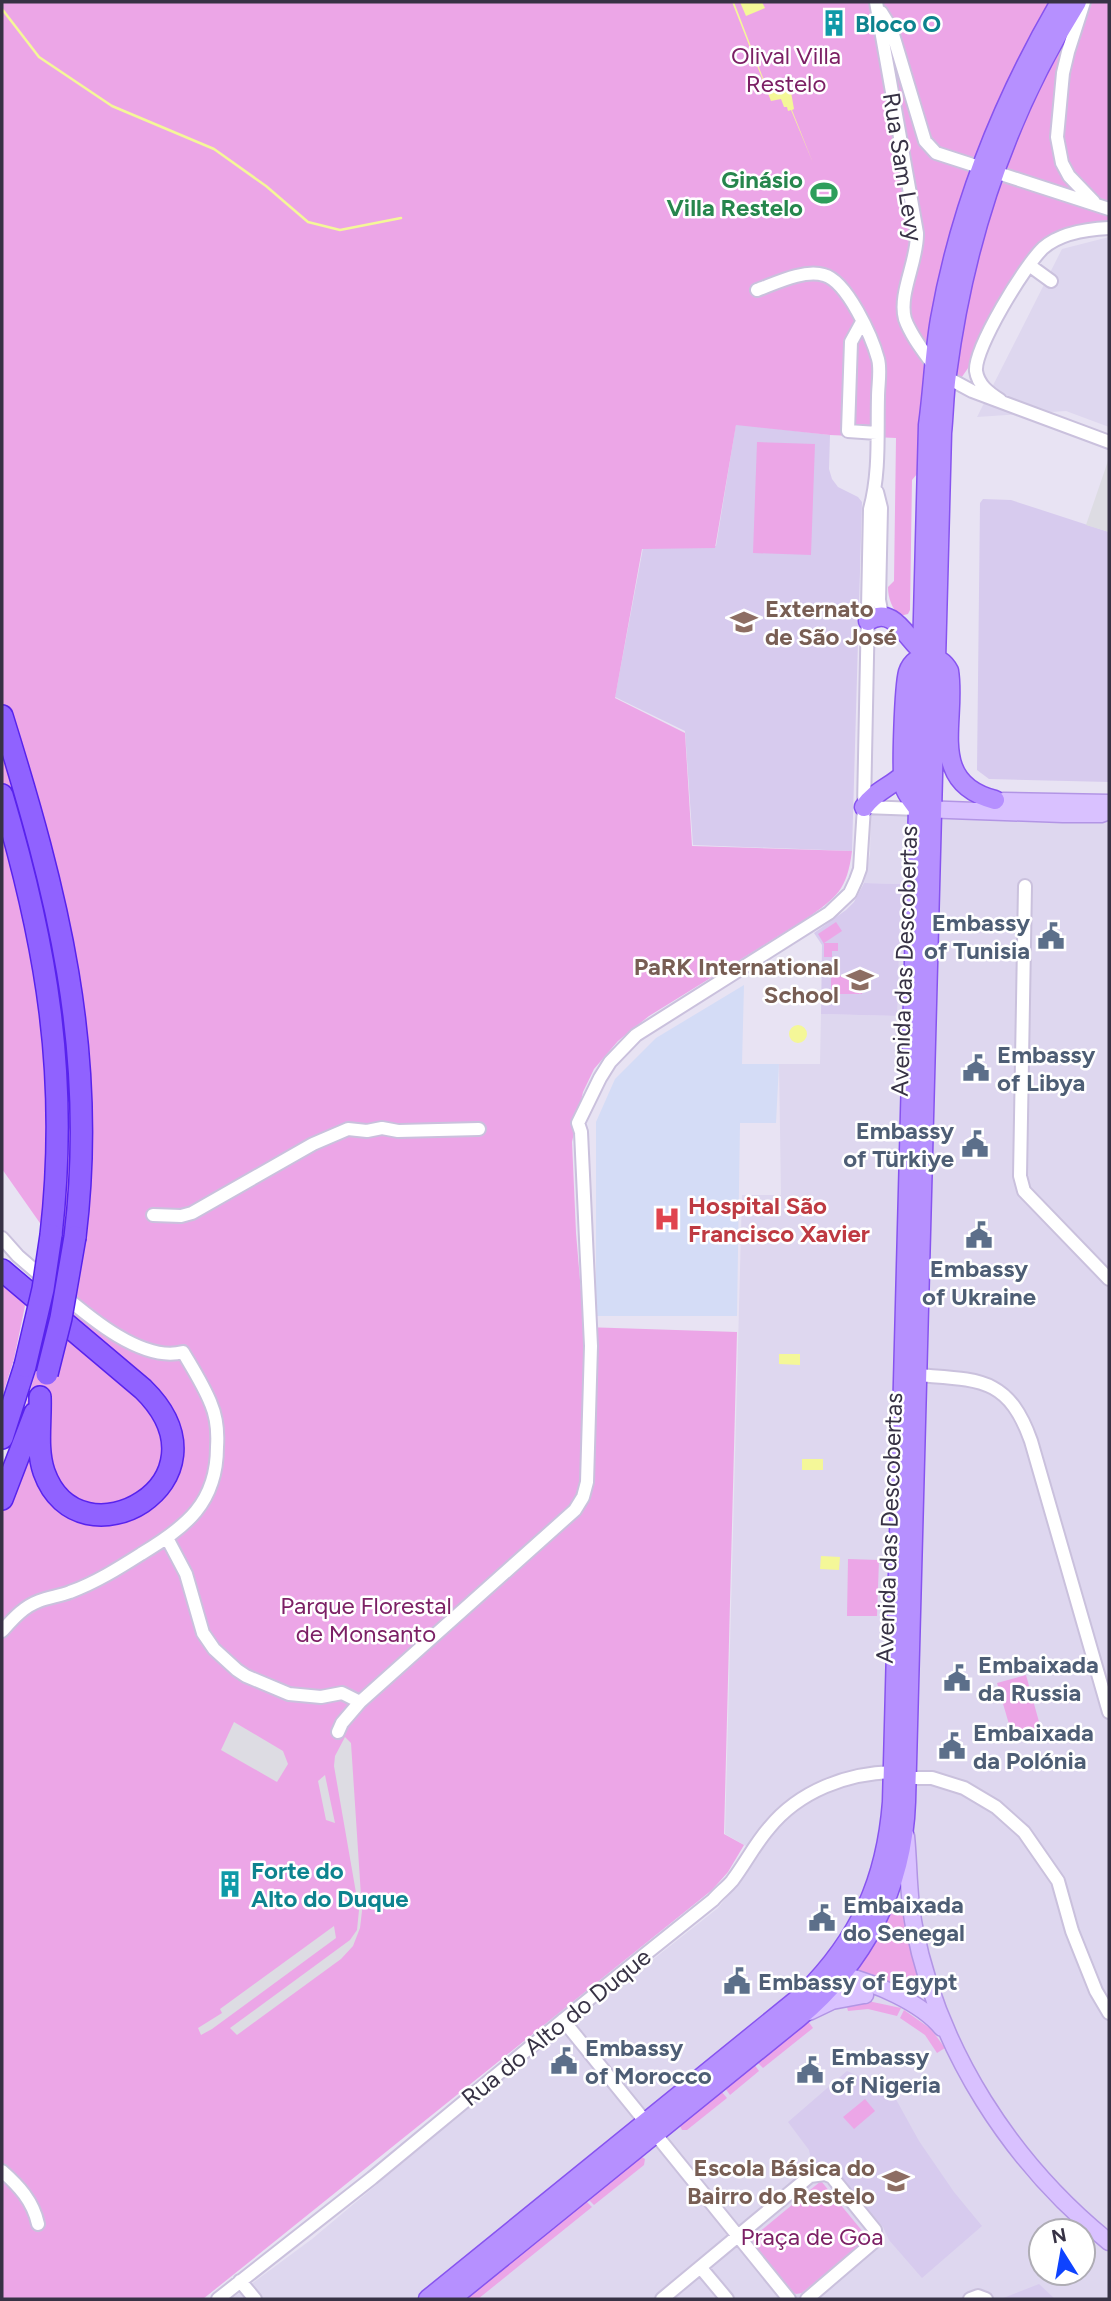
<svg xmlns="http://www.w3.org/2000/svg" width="1111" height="2301" viewBox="0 0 1111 2301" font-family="Figtree,sans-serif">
	<rect width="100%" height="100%" fill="#e8e3f3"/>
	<path fill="#ded7ef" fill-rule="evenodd" d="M1109 237V427L1066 411 977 417 1062 249Z
		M871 811 1109 816V2299H231L312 2239 517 2067 718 1908 760 1854 725 1834 742 1195H781L779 1064H820L821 1014 896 1016 901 884 864 883 870 854ZM1041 2231H1083V2273H1041Z"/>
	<path fill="#d7cbee" d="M736 424 830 435 829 469 832 479 838 487 858 497 862 502 852 851 693 845 685 731 615 697 643 548 716 546Z
		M983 499 1011 500 1109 532V782L989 779 977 770 980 503Z
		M864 883 901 884 897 1016 821 1014 822 945 814 933 846 910 854 902Z
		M847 2071 869 2081 887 2083 919 2141 954 2192 982 2226 922 2278 889 2240 883 2227 835 2170 812 2164 809 2150 788 2122Z
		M1039 2284 1055 2299H1001Z"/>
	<path fill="#d4dcf6" d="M744 985 742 1064H779L776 1123H740L737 1316H596V1122L615 1079 656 1038Z"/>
	<path fill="#eca6e7" d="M2 2H1109V228H1088L1037 255 984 345 919 439 917 474 912 480 910 610 908 614 900 616C892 609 888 598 888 587L894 581 896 438 830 435 736 425 715 548 642 549 615 698 685 733 692 846 852 851C847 890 837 897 806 919L649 1016 618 1041 594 1069 583 1092 572 1142 576 1233 584 1327 737 1332 724 1834 744 1845 728 1872 712 1890 203 2299H2V1469C33 1401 47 1326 61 1253L2 1169Z
		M757 442 815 444 811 555 753 553Z
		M836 922 842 931 824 943H838V951H832V957H824V944L818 934Z
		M831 976H862V994H831Z
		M2 1280 26 1301 14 1359 2 1397Z
		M848 1559 879 1560 877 1616H847Z
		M1026 1675 1041 1729 1013 1738 997 1683Z
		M895 1909 902 1912 904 1922H906L922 1985 921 1992 915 1995 856 1971 874 1945 891 1912Z
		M868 2001 901 2008 897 2016 868 2009 848 2011 846 2003Z
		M904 2010 931 2029 945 2048 937 2053 925 2035 900 2018Z
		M808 2021 813 2028 763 2068 757 2062Z
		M754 2064 759 2071 730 2095 725 2088Z
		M721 2091 727 2098 687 2130H682L680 2126 681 2123Z
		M865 2099 875 2111 854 2129 843 2117Z
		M642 2157 645 2159 644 2165 594 2205 588 2199Z
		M821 2181 868 2238 802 2293 796 2294 791 2291 753 2244 752 2238Z
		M586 2201 592 2207 478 2299H464Z"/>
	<path fill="#dddce3" d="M1109 458V532L1086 525Z
		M234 1722 283 1751 288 1764 277 1782 221 1750Z
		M345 1737 351 1743 362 1911 360 1928 353 1946 341 1959 237 2035 230 2028 350 1940 357 1930 359 1910 334 1766 335 1756Z
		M325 1775 335 1823 326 1820 318 1781Z
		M334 1926 336 1938 212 2029 201 2035 198 2028 222 2013 220 2009Z"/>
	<path fill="#f4f798" d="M732 2H734L768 91 786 85 791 92 794 109 792 110 813 163 791 110 788 111 787 107H784L781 99 771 101Z
		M740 2H762L765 8 746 16Z
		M789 1034a9 9 0 1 1 18 0a9 9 0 1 1-18 0Z
		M779 1354H800V1365L779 1364Z
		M802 1459H823V1470H802Z
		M821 1556 840 1557 839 1570 820 1569Z"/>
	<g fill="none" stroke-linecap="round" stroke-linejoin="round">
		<path stroke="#f4f798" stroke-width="2.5" d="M2 9 39 57 112 106 214 149 266 186 308 222 340 230 401 218"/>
		<defs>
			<path id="street" d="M876 2 917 233C918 260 898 294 905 319 911 336 924 352 934 366
				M1084 2 1068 52 1063 73 1057 137 1062 163 1069 176 1094 202
				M881 12 891 28 925 141 936 153 1109 209
				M1029 265 1051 281
				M862 322 851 342 848 431 877 433
				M946 377 972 391 1109 442
				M1000 400C989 393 978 385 976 371 974 348 1025 265 1043 248 1060 233 1088 229 1109 228
				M877 492 881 508 879 600 882 615
				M864 807 918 809
				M1025 886 1020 1176 1024 1191 1109 1279
				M153 1215 181 1216 192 1213 313 1144 348 1129 367 1131 382 1128 398 1131 479 1129
				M2 1238 18 1256 47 1281
				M917 1375C978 1380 1008 1376 1031 1441L1109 1712
				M167 1538 186 1574 203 1633 214 1649 237 1670 246 1676 289 1694 321 1697 342 1693 360 1702
				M2 1631C13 1619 23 1607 39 1601 49 1597 60 1596 70 1592 95 1583 119 1568 141 1554 186 1527 217 1503 217 1447 218 1432 217 1418 211 1404 204 1386 193 1369 183 1352 143 1363 89 1317 61 1293
				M338 1732 342 1723 360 1702 575 1510 583 1497 587 1482 591 1346 581 1132 578 1123 600 1078 610 1062 636 1035 829 913 850 893 856 880 860 869 864 807 870 509C880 473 877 434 878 397 878 385 881 370 878 359 872 337 847 281 824 275 804 269 776 283 757 290
				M906 1778H932L964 1788 996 1807 1024 1832 1058 1881 1072 1931 1096 1991 1109 2013
				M563 2020 789 2299
				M2 2171C19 2186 33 2201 38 2224
				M701 2268 727 2299
				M240 2281 255 2299
				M218 2299 372 2178 563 2020 713 1900C719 1893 727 1887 732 1881 745 1864 755 1844 769 1828 799 1791 847 1773 893 1772
				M662 2299 810 2176 825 2174 832 2177 875 2230 876 2240 807 2299
				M970 2299 978 2296 986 2299"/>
			<path id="secondary" d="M1003 801 1109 803
				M921 809 1063 814H1101L1109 811
				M906 1836C909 1865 908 1897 914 1926 938 2050 1011 2163 1109 2242
				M865 1995 847 1987 843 1975C874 1983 921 2002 942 2028
				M809 2012 832 2001 864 1995"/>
			<path id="primary" d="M868 621C895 603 908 644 927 655
				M864 807C874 792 890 787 903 775
				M918 809C913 802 906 794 904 786 901 770 904 687 908 672 915 651 940 653 949 671 957 721 926 782 995 800
				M428 2299 804 1994C860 1938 886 1880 892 1802L928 425C933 389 934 354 940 319 960 206 1003 100 1060 2
				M451 2299 798 2018C864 1963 903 1889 906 1802L942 433C944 414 944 394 947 374 964 243 1006 115 1077 2"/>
			<path id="highway" d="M2 716C57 892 98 1050 75 1237
				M2 795C47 946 69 1077 51 1235
				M2 1270 143 1389C238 1482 79 1570 44 1472 36 1449 41 1421 40 1397
				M2 1438 25 1366
				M2 1499 35 1413"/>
		</defs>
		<use href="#street" stroke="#cac1dd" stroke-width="16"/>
		<use href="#secondary" stroke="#b295e5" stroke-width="19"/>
		<use href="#primary" stroke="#8754ef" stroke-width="21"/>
		<use href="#highway" stroke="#5823ed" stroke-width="24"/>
		<use href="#street" stroke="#fff" stroke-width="12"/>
		<use href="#secondary" stroke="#d9c1ff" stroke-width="16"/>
		<use href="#primary" stroke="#b690ff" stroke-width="18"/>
		<use href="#highway" stroke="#9062ff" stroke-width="21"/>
		<defs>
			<path id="highway-bridge" d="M25 1366 43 1289 51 1235
				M47 1374 61 1318 75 1237"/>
		</defs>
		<use href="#highway-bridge" stroke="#5823ed" stroke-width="24" stroke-linecap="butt"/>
		<use href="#highway-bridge" stroke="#9062ff" stroke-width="21"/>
	</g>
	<defs>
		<symbol id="building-bare" viewBox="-9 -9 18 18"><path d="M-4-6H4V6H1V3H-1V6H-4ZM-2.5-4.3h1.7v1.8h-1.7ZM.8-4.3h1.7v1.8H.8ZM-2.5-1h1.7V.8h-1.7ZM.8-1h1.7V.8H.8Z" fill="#0f9aa8" stroke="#fff" stroke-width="2.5" paint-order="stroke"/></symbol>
		<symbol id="stadium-bare" viewBox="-9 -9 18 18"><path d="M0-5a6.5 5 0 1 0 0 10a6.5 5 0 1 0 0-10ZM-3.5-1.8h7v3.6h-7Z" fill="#2e9e5b" stroke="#fff" stroke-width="2.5" paint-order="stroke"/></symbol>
		<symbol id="school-bare" viewBox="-9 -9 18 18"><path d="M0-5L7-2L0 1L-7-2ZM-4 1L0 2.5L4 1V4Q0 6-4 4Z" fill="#8d6e63" stroke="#fff" stroke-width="2.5" paint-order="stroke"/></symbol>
		<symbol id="civic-bare" viewBox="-9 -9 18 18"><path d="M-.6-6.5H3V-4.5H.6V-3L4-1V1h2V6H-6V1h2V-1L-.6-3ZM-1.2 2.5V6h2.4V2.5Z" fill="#5c6f8a" stroke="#fff" stroke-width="2.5" paint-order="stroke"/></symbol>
		<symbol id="hospital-bare" viewBox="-9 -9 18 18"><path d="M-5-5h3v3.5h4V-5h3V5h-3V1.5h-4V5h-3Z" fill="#e0444e" stroke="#fff" stroke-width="2.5" paint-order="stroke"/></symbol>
	</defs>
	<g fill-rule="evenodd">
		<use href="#building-bare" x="815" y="4" width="38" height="38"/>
		<use href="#stadium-bare" x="805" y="174" width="38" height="38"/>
		<use href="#school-bare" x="725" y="603" width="38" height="38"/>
		<use href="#civic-bare" x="1032" y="917" width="38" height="38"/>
		<use href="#school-bare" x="841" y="961" width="38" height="38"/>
		<use href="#civic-bare" x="957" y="1049" width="38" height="38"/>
		<use href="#civic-bare" x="956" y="1125" width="38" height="38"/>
		<use href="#hospital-bare" x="648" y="1200" width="38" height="38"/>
		<use href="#civic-bare" x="960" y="1216" width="38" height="38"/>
		<use href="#civic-bare" x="938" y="1659" width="38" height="38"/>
		<use href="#civic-bare" x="933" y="1727" width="38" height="38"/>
		<use href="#building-bare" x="211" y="1865" width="38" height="38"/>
		<use href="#civic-bare" x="803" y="1899" width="38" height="38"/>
		<use href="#civic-bare" x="718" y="1962" width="38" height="38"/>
		<use href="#civic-bare" x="545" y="2042" width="38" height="38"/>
		<use href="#civic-bare" x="791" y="2051" width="38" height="38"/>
		<use href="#school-bare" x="877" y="2162" width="38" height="38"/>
	</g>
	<g text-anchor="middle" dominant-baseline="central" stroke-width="5" stroke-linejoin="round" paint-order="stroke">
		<g font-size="24" font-weight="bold" fill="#0d838f" stroke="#fff" text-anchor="start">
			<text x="855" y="23">Bloco O</text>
			<text x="251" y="1870">Forte do<tspan x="251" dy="28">Alto do Duque</tspan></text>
		</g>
		<g font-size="24" fill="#7c2065" stroke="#fff">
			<text x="786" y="55">Olival Villa<tspan x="786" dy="28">Restelo</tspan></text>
			<text x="366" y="1605">Parque Florestal<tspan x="366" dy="28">de Monsanto</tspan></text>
			<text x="812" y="2236">Praça de Goa</text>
		</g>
		<g font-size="24" fill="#373245" stroke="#fff">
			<text transform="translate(903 167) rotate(81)">Rua Sam Levy</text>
			<text transform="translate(904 961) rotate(-88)">Avenida das Descobertas</text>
			<text transform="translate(889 1528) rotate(-88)">Avenida das Descobertas</text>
			<text transform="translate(556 2027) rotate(-39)">Rua do Alto do Duque</text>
		</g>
		<g font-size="24" font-weight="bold" fill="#27864d" stroke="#fff" text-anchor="end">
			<text x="803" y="179">Ginásio<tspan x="803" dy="28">Villa Restelo</tspan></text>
		</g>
		<g font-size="24" font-weight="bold" fill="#785e54" stroke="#fff" text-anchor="end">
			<text x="765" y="608" text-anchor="start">Externato<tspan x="765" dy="28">de São José</tspan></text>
			<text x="839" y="966">PaRK International<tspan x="839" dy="28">School</tspan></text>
			<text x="875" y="2167">Escola Básica do<tspan x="875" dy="28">Bairro do Restelo</tspan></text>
		</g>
		<g font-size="24" font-weight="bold" fill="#4e5e75" stroke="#fff" text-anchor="start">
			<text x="1030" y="922" text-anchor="end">Embassy<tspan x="1030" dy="28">of Tunisia</tspan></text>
			<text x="997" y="1054">Embassy<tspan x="997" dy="28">of Libya</tspan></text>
			<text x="954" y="1130" text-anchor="end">Embassy<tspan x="954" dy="28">of Türkiye</tspan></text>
			<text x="979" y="1268" text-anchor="middle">Embassy<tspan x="979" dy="28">of Ukraine</tspan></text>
			<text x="978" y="1664">Embaixada<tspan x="978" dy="28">da Russia</tspan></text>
			<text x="973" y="1732">Embaixada<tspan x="973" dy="28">da Polónia</tspan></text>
			<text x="843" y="1904">Embaixada<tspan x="843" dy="28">do Senegal</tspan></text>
			<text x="758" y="1981">Embassy of Egypt</text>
			<text x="585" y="2047">Embassy<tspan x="585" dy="28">of Morocco</tspan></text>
			<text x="831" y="2056">Embassy<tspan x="831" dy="28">of Nigeria</tspan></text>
		</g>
		<g font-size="24" font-weight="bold" fill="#be3a42" stroke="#fff" text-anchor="start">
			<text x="688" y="1205">Hospital São<tspan x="688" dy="28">Francisco Xavier</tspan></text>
		</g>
	</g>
	<rect width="1111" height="2301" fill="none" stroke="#373245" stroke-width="7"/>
	<g transform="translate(1062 2252) rotate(349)"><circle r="33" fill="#ffffff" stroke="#afadb5" stroke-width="2"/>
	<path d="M0-5L12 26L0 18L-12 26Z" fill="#0e43ff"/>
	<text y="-10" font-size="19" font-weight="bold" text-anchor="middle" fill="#373245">N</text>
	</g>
</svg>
